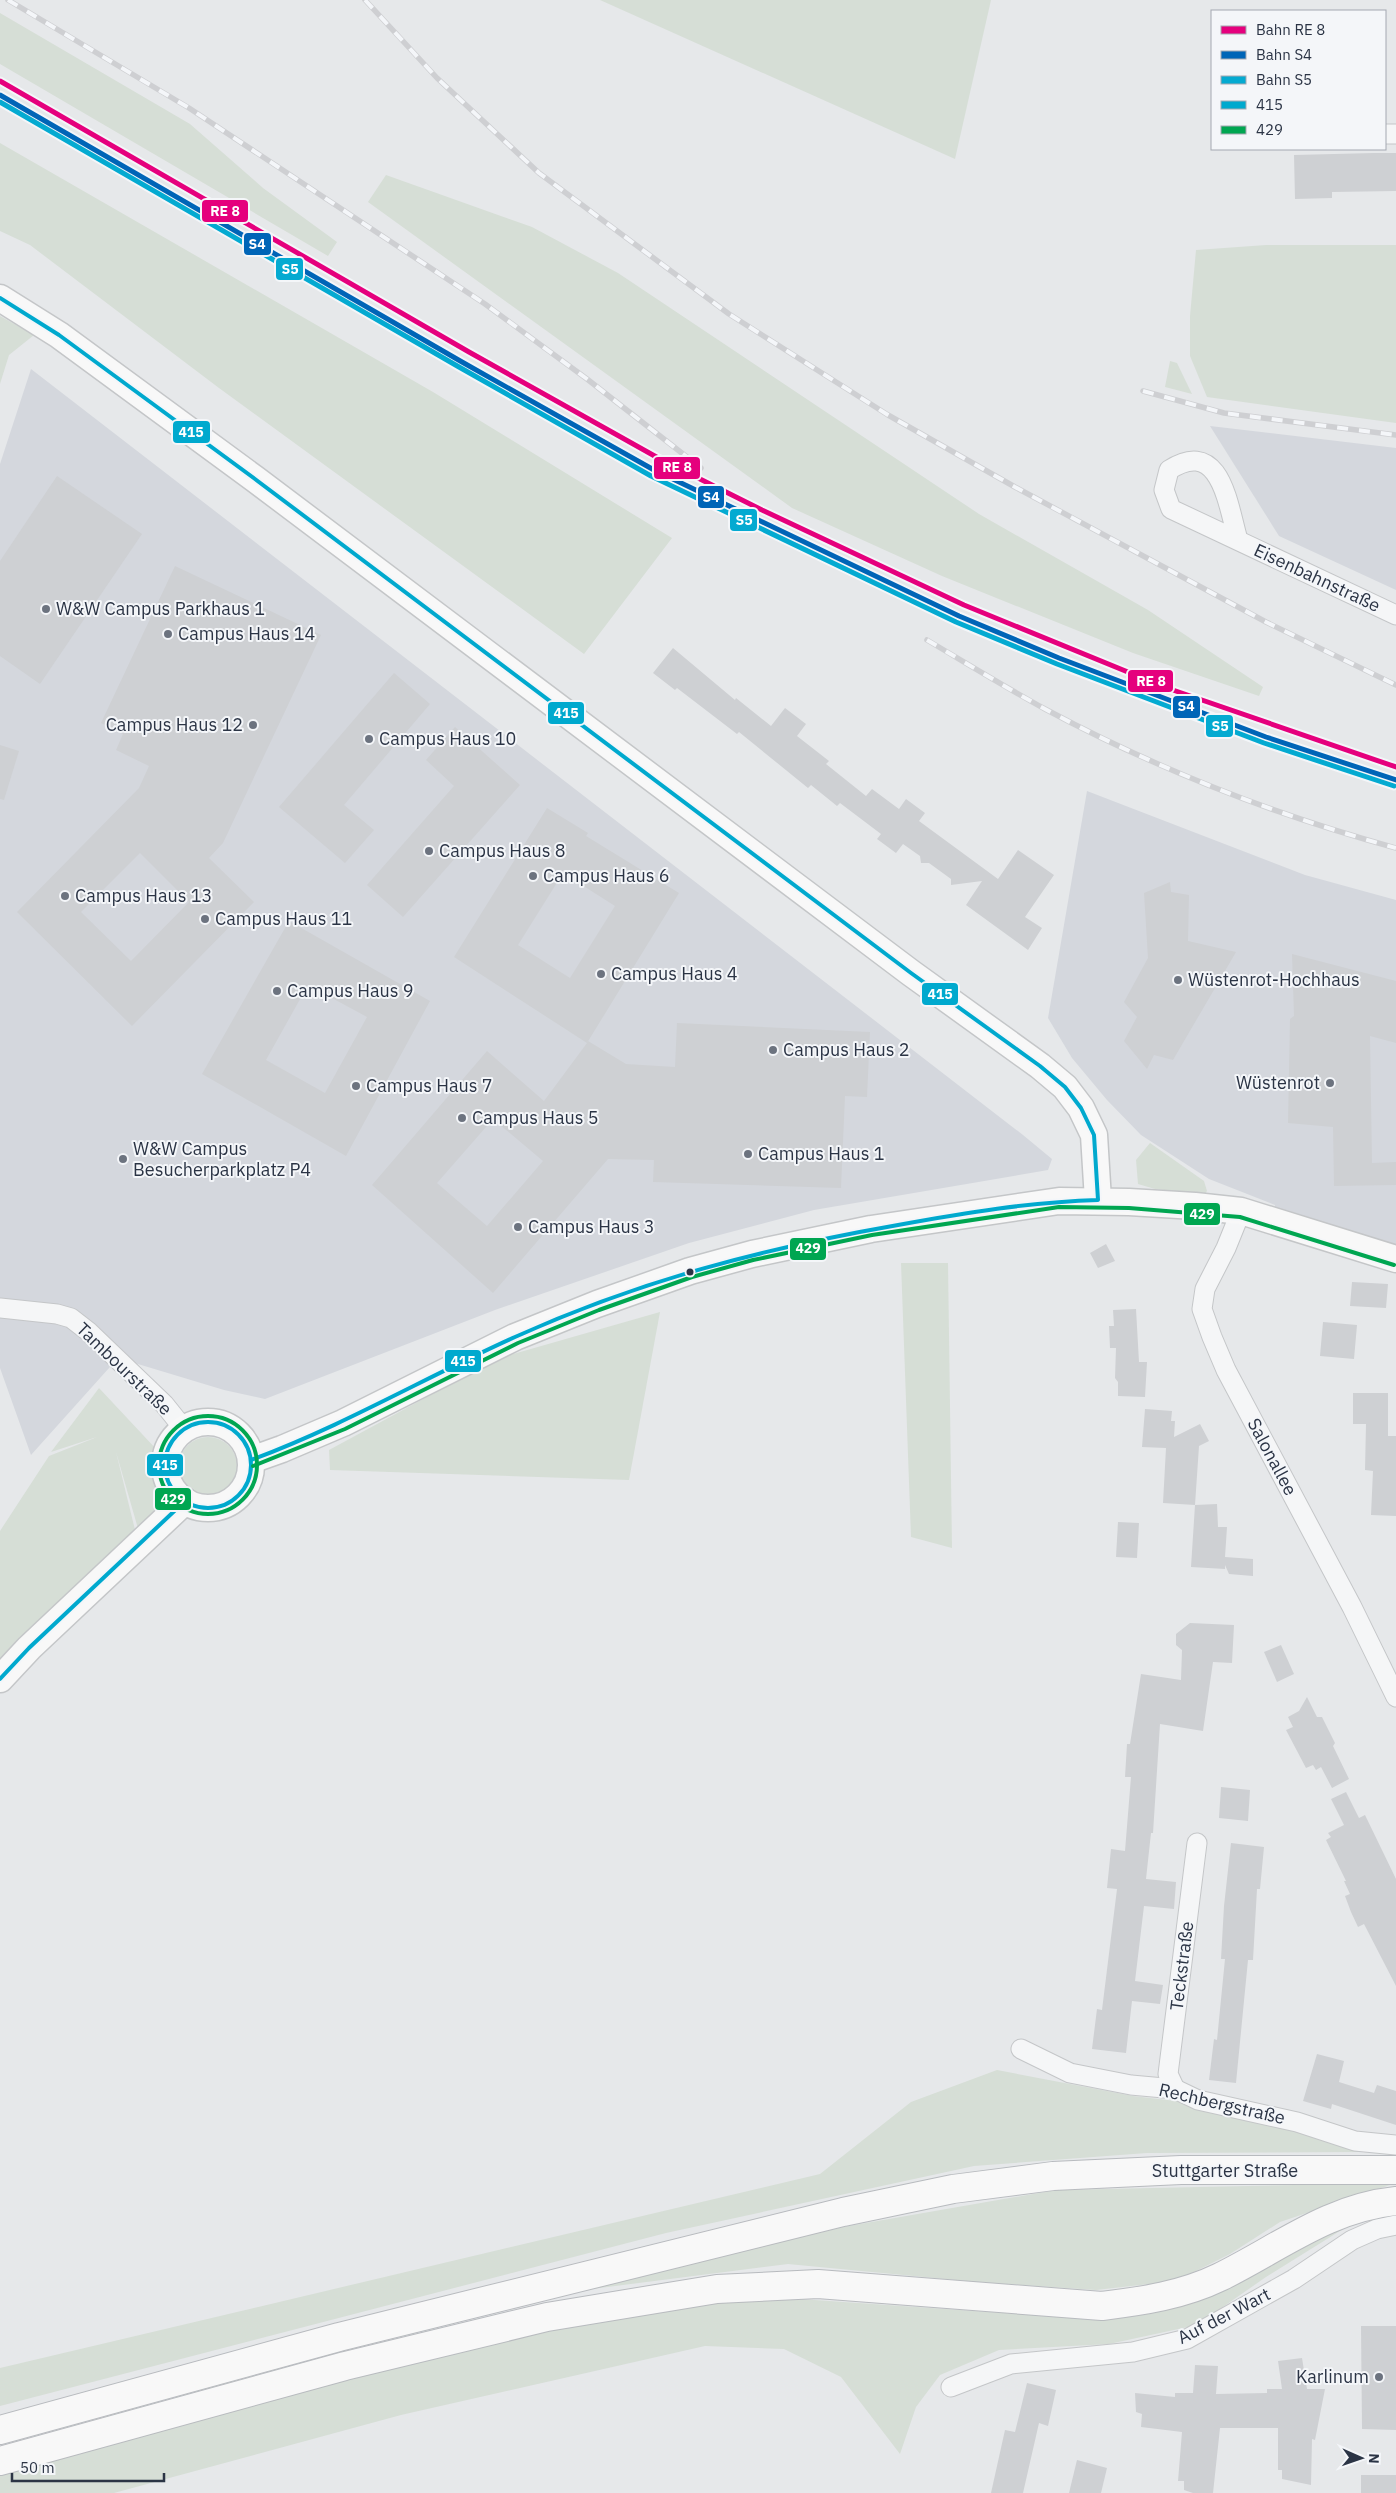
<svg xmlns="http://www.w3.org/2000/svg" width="1396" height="2493" font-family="'IBM Plex Sans',sans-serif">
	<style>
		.built { fill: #d4d7dd }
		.green { fill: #d6ded6 }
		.building { fill: #ced0d3; fill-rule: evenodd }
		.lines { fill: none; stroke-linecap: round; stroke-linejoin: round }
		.minor-casing { stroke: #c4c6c8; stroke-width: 21 }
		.secondary-casing { stroke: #c4c6c8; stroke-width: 29 }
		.trunk-casing { stroke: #b8bbbf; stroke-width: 30 }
		.minor { stroke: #f5f6f7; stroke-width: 19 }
		.secondary { stroke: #f8f8f8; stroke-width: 26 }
		.trunk { stroke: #f8f8f8; stroke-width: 28 }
		.rail-casing { stroke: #cecfd2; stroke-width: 5.5 }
		.rail { stroke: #f4f6f9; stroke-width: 4; stroke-dasharray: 11; stroke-linecap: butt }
		.bus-1-casing { stroke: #f4f6f9; stroke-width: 8 }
		.bus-2-casing { stroke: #f4f6f9; stroke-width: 8 }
		.bus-1 { stroke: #00a9ce; stroke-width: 4 }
		.bus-2 { stroke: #00a651; stroke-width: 4 }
		.rail-1-casing { stroke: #f4f6f9; stroke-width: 9 }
		.rail-2-casing { stroke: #f4f6f9; stroke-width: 9 }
		.rail-3-casing { stroke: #f4f6f9; stroke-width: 9 }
		.rail-1 { stroke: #e5007d; stroke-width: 5 }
		.rail-2 { stroke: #0065b7; stroke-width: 5 }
		.rail-3 { stroke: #04aad1; stroke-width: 5 }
		.poi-dot { fill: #6c737f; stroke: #f4f6f9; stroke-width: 2 }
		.bus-dot { fill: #2b3445; stroke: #f4f6f9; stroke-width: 2 }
		.labels { text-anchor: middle; stroke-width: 4; stroke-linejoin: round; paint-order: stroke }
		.street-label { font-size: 18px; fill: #2b3445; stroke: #f4f6f9 }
		.poi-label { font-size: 18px; fill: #2b3445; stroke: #f4f6f9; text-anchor: start }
		.line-badge { stroke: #f4f6f9; stroke-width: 2 }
		.badge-label { font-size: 14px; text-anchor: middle; font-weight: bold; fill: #fff }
	</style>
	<rect width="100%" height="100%" fill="#e6e8ea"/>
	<!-- built -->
	<g class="built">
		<polygon points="31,369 1023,1135 1052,1159 1048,1170 814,1210 689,1243 495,1310 265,1399 224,1390 118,1358 31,1455 0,1368 0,464"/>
		<polygon points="1210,426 1396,448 1396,590 1279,536"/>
		<polygon points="1087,791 1305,875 1396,900 1396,1259 1273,1220 1275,1205 1209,1179 1141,1135 1107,1100 1072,1058 1048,1018"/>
	</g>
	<!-- green -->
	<g class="green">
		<polygon points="600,0 991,0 955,159"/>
		<polygon points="0,13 190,124 263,188 337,242 328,256 0,64"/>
		<polygon points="0,143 433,392 672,538 584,654 219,388 30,245 0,231"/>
		<polygon points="386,175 532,227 618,273 979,514 1148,610 1263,687 1259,696 1133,653 942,576 792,508 368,202"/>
		<polygon points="1266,245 1396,245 1396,423 1207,397 1190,356 1190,316 1196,250"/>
		<polygon points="0,316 34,335 9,355 0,384"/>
		<polygon points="1170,361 1177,363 1192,394 1165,387"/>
		<polygon points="1150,1143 1204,1181 1207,1191 1205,1194 1155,1189 1138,1184 1136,1160"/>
		<polygon points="901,1263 948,1263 952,1548 911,1537"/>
		<polygon points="660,1312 629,1480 330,1470 329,1450 499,1358"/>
		<polygon points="99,1388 157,1450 165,1508 139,1532 116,1452 136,1534 0,1668 0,1531 49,1456 97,1437 51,1452"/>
		<circle cx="208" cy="1466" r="29"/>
		<polygon points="997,2070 1133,2096 1176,2101 1284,2127 1366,2152 1147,2153 974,2166 666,2233 0,2406 0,2368 820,2174 911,2102"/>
		<polygon points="1396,2183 1280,2222 1230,2254 1176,2281 1096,2290 977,2282 788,2264 576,2291 843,2227 1056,2190"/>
		<polygon points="1356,2221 1266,2277 1197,2325 1109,2344 999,2350 940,2375 916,2407 900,2454 841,2377 784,2349 705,2346 401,2415 114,2493 0,2493 0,2473 475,2345 702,2302 786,2298 1105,2320 1206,2298 1318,2236"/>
	</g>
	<!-- building -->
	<g class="building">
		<polygon points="1374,153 1396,153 1396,191 1332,192 1332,198 1295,199 1294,155"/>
		<polygon points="57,476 142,534 40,684 0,656 0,561"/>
		<path d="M175 566 321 635 223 843 209 858 254 902 132 1026 17 912 139 788 149 766 116 750 123 734 101 723ZM140 853 189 902 131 961 81 912Z"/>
		<polygon points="673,648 735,700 736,698 771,726 785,708 806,724 797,736 829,761 826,764 866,796 872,789 899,809 906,799 925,813 919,821 998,879 1018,850 1054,875 1025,917 1042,928 1028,950 966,905 982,881 951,885 951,879 929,863 921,863 920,856 903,844 896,853 877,839 881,834 840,803 837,806 811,785 808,788 739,732 737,734 677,688 675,690 653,673"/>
		<polygon points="394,673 430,704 344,805 374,830 345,863 279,807"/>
		<polygon points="455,727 520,785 403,917 367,885 454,786 426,760"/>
		<polygon points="0,745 19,751 4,800 0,799"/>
		<path d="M547 808 588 833 586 836 679 893 587 1043 588 1041 626 1064 675 1067 677 1023 870 1032 867 1097 845 1096 841 1188 653 1182 654 1160 608 1159 493 1293 372 1185 487 1051 544 1101 587 1043 454 957ZM563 873 615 906 570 978 518 945ZM493 1119 543 1161 487 1226 437 1183Z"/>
		<polygon points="1170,882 1171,892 1189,895 1188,941 1236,952 1173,1060 1154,1055 1147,1069 1124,1041 1137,1017 1124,1002 1148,958 1144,893"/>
		<path d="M289 921 430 1001 346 1156 202 1074ZM308 985 367 1017 325 1093 266 1060Z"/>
		<polygon points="1292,954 1396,981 1396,1043 1370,1036 1372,1163 1396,1162 1396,1185 1334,1186 1333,1127 1288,1123 1290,1019 1294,1016"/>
		<polygon points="1106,1244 1115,1261 1098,1268 1090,1253"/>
		<polygon points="1352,1282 1388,1284 1386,1308 1350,1306"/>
		<polygon points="1136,1309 1139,1362 1147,1362 1145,1397 1118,1396 1118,1382 1115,1378 1116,1348 1110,1348 1109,1326 1114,1326 1113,1310"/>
		<polygon points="1323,1322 1357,1325 1354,1359 1320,1356"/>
		<polygon points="1353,1393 1388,1393 1388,1436 1396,1436 1396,1516 1371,1515 1373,1471 1365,1470 1366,1424 1353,1424"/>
		<polygon points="1145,1409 1172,1411 1171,1421 1175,1421 1174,1437 1200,1424 1209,1441 1199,1446 1195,1505 1163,1503 1166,1448 1142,1447"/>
		<polygon points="1217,1504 1218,1527 1227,1527 1225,1557 1253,1559 1253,1576 1229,1574 1225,1565 1225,1569 1191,1567 1195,1505"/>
		<polygon points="1118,1522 1139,1523 1137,1558 1116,1557"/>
		<polygon points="1190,1623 1234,1625 1232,1663 1213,1662 1203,1731 1160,1724 1153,1833 1151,1833 1146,1879 1176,1882 1174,1909 1144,1906 1135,1981 1163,1985 1160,2004 1132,2001 1126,2053 1092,2049 1097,2009 1102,2010 1117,1889 1107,1888 1111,1849 1125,1851 1131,1777 1125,1777 1127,1744 1130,1744 1141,1674 1181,1680 1182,1650 1176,1645 1176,1634"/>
		<polygon points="1281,1645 1294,1674 1277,1682 1264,1652"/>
		<polygon points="1307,1697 1317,1717 1322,1717 1335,1743 1333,1746 1349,1779 1332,1788 1321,1767 1316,1770 1313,1765 1306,1768 1286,1730 1293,1727 1288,1717 1299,1711"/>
		<polygon points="1221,1787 1250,1790 1248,1821 1219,1818"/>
		<polygon points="1346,1792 1359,1818 1365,1815 1396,1879 1396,1986 1364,1924 1358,1927 1351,1912 1345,1896 1350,1894 1344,1881 1346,1881 1326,1840 1331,1837 1328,1833 1344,1825 1331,1799"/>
		<polygon points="1231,1843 1264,1847 1260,1889 1257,1889 1253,1960 1248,1960 1236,2083 1209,2080 1214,2039 1217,2040 1225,1959 1221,1959 1224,1906"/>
		<polygon points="1317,2054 1344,2061 1339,2082 1374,2093 1377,2085 1396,2091 1396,2125 1332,2104 1331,2109 1303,2101"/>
		<polygon points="1361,2326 1396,2326 1396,2430 1362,2429"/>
		<polygon points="1302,2358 1307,2389 1325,2389 1315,2440 1312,2439 1311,2485 1282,2479 1282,2470 1278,2470 1278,2428 1220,2428 1213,2493 1193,2493 1184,2490 1184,2481 1178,2481 1182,2432 1141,2427 1142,2414 1136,2412 1135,2393 1175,2397 1175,2393 1193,2393 1195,2365 1218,2366 1216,2394 1267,2393 1267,2389 1282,2389 1278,2361"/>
		<polygon points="1027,2383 1056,2390 1048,2426 1039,2423 1023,2493 991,2493 1005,2430 1015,2432"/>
		<polygon points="1077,2460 1107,2468 1101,2493 1069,2493"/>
		<rect x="1361" y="2475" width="35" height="18"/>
	</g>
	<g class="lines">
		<defs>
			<g id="minor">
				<polyline points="1385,134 1396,134"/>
				<path d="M1238 540C1228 506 1221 436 1169 470L1164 490 1171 509 1396 615"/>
				<polyline points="1241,1211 1226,1248 1205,1289 1202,1309 1212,1337 1226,1370 1352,1607 1396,1697"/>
				<polyline points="0,1308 57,1314 71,1318 89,1332 164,1404 184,1429"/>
				<polyline points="1021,2049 1070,2073 1131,2085 1175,2089 1198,2100 1297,2122 1355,2141 1396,2145"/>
				<polyline points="1175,2089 1168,2074 1197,1843"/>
				<polyline points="951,2387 1011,2364 1133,2352 1187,2339 1294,2279 1352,2240 1377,2229 1396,2225"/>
			</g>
			<g id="secondary">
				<polyline points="0,298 59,335 255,479 911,973 1040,1066 1065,1087 1081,1108 1094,1135 1098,1200"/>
				<circle cx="208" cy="1465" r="43"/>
				<polyline points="251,1460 282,1449 343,1423 515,1337 597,1304 690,1271 752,1254 871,1229 1059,1201 1129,1202 1195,1206 1241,1211 1396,1259"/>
				<polyline points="0,1679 29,1648 185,1501"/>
			</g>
			<g id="trunk">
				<polyline points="0,2430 339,2337 843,2212 953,2189 1053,2176 1181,2170 1396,2170"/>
				<path d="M0 2461 345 2366 547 2317 717 2289 818 2284 1102 2306C1143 2301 1183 2295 1220 2277 1279 2248 1328 2208 1396 2201"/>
			</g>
		</defs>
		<!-- minor casing -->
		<use href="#minor" class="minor-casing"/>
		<!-- secondary casing -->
		<use href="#secondary" class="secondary-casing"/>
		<!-- trunk casing -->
		<use href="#trunk" class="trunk-casing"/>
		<!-- minor -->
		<use href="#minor" class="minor"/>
		<!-- secondary -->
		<use href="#secondary" class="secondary"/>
		<!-- trunk -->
		<use href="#trunk" class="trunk"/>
		<defs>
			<g id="rail">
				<polyline points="8,0 189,108 485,304 587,379 701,468"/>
				<polyline points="365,0 437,78 539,173 729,314 888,415 1015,487 1266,622 1396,685"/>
				<polyline points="1143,391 1224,413 1396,435"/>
				<path d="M927 640C966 663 1005 687 1045 709 1155 768 1275 815 1396 848"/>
			</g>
		</defs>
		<!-- rail casing -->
		<use href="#rail" class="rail-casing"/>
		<!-- rail -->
		<use href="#rail" class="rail"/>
		<defs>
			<g id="bus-1">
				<path d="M0 298 59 335 255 479 911 973 1040 1066 1065 1087 1081 1108 1094 1135 1098 1200C1030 1202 964 1213 898 1225 761 1249 642 1280 515 1337 426 1377 343 1426 251 1460"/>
				<circle cx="208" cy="1465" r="43"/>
				<polyline points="0,1679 29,1648 185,1501"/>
			</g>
			<g id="bus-2">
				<circle cx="208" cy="1465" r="49"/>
				<polyline points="253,1466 345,1429 518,1343 599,1310 692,1277 753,1260 872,1235 1059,1207 1129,1208 1240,1217 1394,1265"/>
			</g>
		</defs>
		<!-- bus-1 casing -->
		<use href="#bus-1" class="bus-1-casing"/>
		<!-- bus-2 casing -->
		<use href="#bus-2" class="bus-2-casing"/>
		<!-- bus-1 -->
		<use href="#bus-1" class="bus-1"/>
		<!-- bus-2 -->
		<use href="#bus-2" class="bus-2"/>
		<defs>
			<polyline id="rail-1" points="0,81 469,352 660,459 762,510 964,605 1167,688 1396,767"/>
			<polyline id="rail-2" points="0,95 462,362 654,470 959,616 1059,658 1266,737 1396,780"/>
			<polyline id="rail-3" points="0,102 459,367 651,476 956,622 1057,664 1264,743 1394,786"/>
		</defs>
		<!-- rail-1 casing -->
		<use href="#rail-1" class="rail-1-casing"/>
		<!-- rail-2 casing -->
		<use href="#rail-2" class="rail-2-casing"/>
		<!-- rail-3 casing -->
		<use href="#rail-3" class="rail-3-casing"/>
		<!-- rail-1 -->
		<use href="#rail-1" class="rail-1"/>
		<!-- rail-2 -->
		<use href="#rail-2" class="rail-2"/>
		<!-- rail-3 -->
		<use href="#rail-3" class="rail-3"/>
	</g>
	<!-- markers -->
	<g class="poi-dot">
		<circle cx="46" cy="609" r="5"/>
		<circle cx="168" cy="634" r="5"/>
		<circle cx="253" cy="725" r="5"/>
		<circle cx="369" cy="739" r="5"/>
		<circle cx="429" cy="851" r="5"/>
		<circle cx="533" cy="876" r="5"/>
		<circle cx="65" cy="896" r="5"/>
		<circle cx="205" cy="919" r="5"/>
		<circle cx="601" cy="974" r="5"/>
		<circle cx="1178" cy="980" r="5"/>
		<circle cx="277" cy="991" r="5"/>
		<circle cx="773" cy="1050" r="5"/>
		<circle cx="1330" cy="1083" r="5"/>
		<circle cx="356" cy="1086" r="5"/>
		<circle cx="462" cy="1118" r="5"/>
		<circle cx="748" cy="1154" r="5"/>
		<circle cx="123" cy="1159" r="5"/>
		<circle cx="518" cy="1227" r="5"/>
		<circle cx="1379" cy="2377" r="5"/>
	</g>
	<circle class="bus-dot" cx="690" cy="1272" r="4.5"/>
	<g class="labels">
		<!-- street labels -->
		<g class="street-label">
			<text transform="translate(1317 578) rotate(25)" y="6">Eisenbahnstraße</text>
			<text transform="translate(124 1369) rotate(44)" y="6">Tambourstraße</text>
			<text transform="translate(1272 1457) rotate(62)" y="6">Salonallee</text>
			<text transform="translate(1182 1966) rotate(-83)" y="6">Teckstraße</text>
			<text transform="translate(1222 2104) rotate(13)" y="6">Rechbergstraße</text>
			<text x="1225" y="2177">Stuttgarter Straße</text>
			<text transform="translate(1224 2316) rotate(-27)" y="6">Auf der Wart</text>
		</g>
		<!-- poi labels -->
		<g class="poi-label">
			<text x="56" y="615">W&amp;W Campus Parkhaus 1</text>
			<text x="178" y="640">Campus Haus 14</text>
			<text x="243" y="731" text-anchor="end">Campus Haus 12</text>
			<text x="379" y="745">Campus Haus 10</text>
			<text x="439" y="857">Campus Haus 8</text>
			<text x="543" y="882">Campus Haus 6</text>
			<text x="75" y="902">Campus Haus 13</text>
			<text x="215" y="925">Campus Haus 11</text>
			<text x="611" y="980">Campus Haus 4</text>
			<text x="1188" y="986">Wüstenrot-Hochhaus</text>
			<text x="287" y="997">Campus Haus 9</text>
			<text x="783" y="1056">Campus Haus 2</text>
			<text x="1320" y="1089" text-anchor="end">Wüstenrot</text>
			<text x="366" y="1092">Campus Haus 7</text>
			<text x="472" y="1124">Campus Haus 5</text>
			<text x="133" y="1155">W&amp;W Campus<tspan x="133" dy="21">Besucherparkplatz P4</tspan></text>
			<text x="758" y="1160">Campus Haus 1</text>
			<text x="528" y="1233">Campus Haus 3</text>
			<text x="1369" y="2383" text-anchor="end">Karlinum</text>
		</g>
	</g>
	<g class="line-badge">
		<rect x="201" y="199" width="48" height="24" rx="5" fill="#e5007d"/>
		<rect x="243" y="232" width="29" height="24" rx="5" fill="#0065b7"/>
		<rect x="275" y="257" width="29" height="24" rx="5" fill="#04aad1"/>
		<rect x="172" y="420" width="39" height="24" rx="5" fill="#00a9ce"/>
		<rect x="653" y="456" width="48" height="24" rx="5" fill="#e5007d"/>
		<rect x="697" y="485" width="28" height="24" rx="5" fill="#0065b7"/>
		<rect x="729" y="508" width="29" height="24" rx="5" fill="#04aad1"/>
		<rect x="1127" y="669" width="47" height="24" rx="5" fill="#e5007d"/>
		<rect x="1172" y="695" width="29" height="24" rx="5" fill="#0065b7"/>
		<rect x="547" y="701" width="38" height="24" rx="5" fill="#00a9ce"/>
		<rect x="1205" y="714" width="29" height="24" rx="5" fill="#04aad1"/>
		<rect x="921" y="982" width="38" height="24" rx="5" fill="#00a9ce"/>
		<rect x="1183" y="1202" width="38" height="24" rx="5" fill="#00a651"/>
		<rect x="789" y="1237" width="38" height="24" rx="5" fill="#00a651"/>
		<rect x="444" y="1349" width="38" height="24" rx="5" fill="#00a9ce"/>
		<rect x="146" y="1453" width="38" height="24" rx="5" fill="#00a9ce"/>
		<rect x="154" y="1487" width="38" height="24" rx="5" fill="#00a651"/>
	</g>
	<g class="badge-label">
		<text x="225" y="216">RE 8</text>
		<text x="257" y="249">S4</text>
		<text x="290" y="274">S5</text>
		<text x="191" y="437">415</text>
		<text x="677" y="472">RE 8</text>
		<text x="711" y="502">S4</text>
		<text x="744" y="525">S5</text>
		<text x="1151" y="686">RE 8</text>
		<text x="1186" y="711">S4</text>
		<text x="566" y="718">415</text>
		<text x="1220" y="731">S5</text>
		<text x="940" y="999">415</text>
		<text x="1202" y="1219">429</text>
		<text x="808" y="1253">429</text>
		<text x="463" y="1366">415</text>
		<text x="165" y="1470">415</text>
		<text x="173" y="1504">429</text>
	</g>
	<!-- legend -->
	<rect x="1211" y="10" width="175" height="140" fill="#f4f6f9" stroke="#a4a8b1"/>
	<rect x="1221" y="26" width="25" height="8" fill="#e5007d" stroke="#a4a8b1"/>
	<text x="1256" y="35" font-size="15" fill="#2b3445">Bahn RE 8</text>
	<rect x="1221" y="51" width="25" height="8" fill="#0065b7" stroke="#a4a8b1"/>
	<text x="1256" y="60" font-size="15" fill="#2b3445">Bahn S4</text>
	<rect x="1221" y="76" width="25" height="8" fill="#04aad1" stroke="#a4a8b1"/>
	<text x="1256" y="85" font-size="15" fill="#2b3445">Bahn S5</text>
	<rect x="1221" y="101" width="25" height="8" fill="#00a9ce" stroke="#a4a8b1"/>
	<text x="1256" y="110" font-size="15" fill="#2b3445">415</text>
	<rect x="1221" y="126" width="25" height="8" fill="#00a651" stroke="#a4a8b1"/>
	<text x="1256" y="135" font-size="15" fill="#2b3445">429</text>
	<!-- north arrow -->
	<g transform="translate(1361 2458) rotate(92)" stroke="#f4f6f9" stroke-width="4" paint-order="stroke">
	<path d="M0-4L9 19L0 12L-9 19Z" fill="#2b3445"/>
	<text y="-8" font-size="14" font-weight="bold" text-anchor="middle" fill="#2b3445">N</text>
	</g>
	<!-- scale -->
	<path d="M12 2473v8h152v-8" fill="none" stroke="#2b3445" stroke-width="2.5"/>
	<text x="20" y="2473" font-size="15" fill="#2b3445" stroke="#f4f6f9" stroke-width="4" paint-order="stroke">50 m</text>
</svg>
